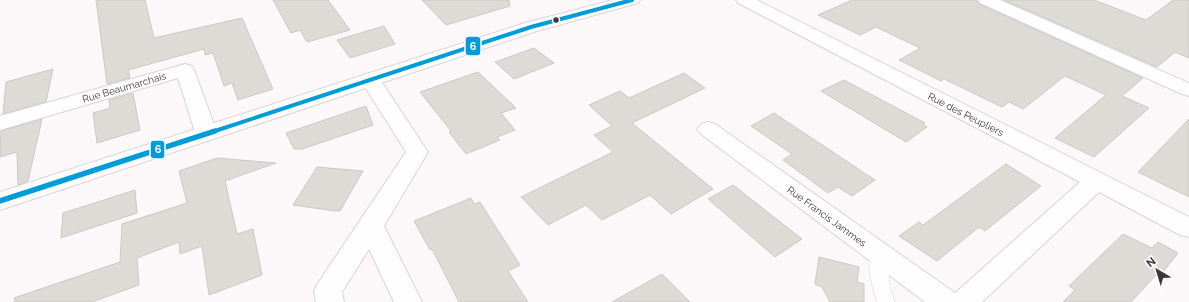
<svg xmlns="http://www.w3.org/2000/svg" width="1189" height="302" font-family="Raleway,sans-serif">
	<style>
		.building { fill: #dddbd5; stroke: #cac9c4 }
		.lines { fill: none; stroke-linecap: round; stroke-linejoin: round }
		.lane-casing { stroke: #dad3d7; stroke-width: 1 }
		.street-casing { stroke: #dad3d7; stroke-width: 2 }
		.secondary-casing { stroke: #dad3d7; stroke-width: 2 }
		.lane { fill: #fffefe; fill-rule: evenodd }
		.street { fill: #fffefe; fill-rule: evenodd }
		.secondary { fill: #fffefe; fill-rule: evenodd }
		.bus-1-far1-casing { stroke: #fff; stroke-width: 6 }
		.bus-1-casing { stroke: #fff; stroke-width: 8 }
		.bus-1-far1 { stroke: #009bd9; stroke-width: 4 }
		.bus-1 { stroke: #009bd9; stroke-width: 5.5 }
		.bus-dot { fill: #41343d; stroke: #fff; stroke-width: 1.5 }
		.labels { text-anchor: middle; stroke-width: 4; stroke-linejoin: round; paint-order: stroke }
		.street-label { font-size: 10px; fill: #41343d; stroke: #fff }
		.line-badge { stroke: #fff; stroke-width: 1.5 }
		.badge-label { font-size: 11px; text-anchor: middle; font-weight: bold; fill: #fff }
	</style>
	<rect width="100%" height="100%" fill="#fcf8fa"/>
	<!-- building -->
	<g class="building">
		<polygon points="96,0 145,0 154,38 242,18 273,89 238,100 232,83 224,86 213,53 205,55 204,49 128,70 130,78 107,84"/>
		<polygon points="273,0 328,0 350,30 307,42 300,30 291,33"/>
		<polygon points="422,0 509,0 510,6 446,25"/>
		<polygon points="852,0 977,0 979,4 1143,78 1122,96 1149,108 1094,157 1055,138 1106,95 1065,76 1023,109 1009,102 1002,107 944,79 941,81 899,60 920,48 876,27 860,35 818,15"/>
		<polygon points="1004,0 1094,0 1146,20 1173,0 1189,0 1189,58 1175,52 1157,67"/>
		<polygon points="384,26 395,44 350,58 337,40"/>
		<polygon points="534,48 554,63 514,79 495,62"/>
		<polygon points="53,69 46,102 3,114 6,82"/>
		<polygon points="478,72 516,108 501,113 515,130 497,137 500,140 466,154 449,132 451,131 420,92"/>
		<polygon points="684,73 705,88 632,123 713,189 671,214 650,195 602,220 586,205 548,225 521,197 613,152 594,135 612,126 589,105 620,91 629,98"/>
		<polygon points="844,80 925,123 923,125 927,127 906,142 821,91"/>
		<polygon points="133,93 140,130 97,143 93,113 110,108 109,100"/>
		<polygon points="366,106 373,125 302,149 294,149 286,133"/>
		<polygon points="774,113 875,180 852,196 838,187 828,193 783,160 792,154 751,126"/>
		<polygon points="42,119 28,181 18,185 17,152 0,157 1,131"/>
		<polygon points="1189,119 1189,197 1138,172"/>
		<polygon points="217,158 276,163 225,181 237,234 253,229 262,275 209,295 202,246 180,254 179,242 137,258 139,285 92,302 15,302 14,298 120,262 122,224 187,203 179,171"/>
		<polygon points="1006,164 1041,186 985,231 979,227 937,261 899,236 919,222 923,225"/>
		<polygon points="317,167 363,171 340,211 335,211 293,205"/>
		<polygon points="733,185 802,239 775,257 708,199"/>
		<polygon points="135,190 137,213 61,238 63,213"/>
		<polygon points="471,198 474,204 480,202 520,265 508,271 528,302 459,302 432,249 430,250 414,221"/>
		<polygon points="1123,234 1152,248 1158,242 1178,253 1159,277 1156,275 1131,302 1063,302 1075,290 1069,286"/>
		<polygon points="819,257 859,267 857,282 864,284 864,302 830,302 822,287 815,284"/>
		<polygon points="662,274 690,302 612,302"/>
	</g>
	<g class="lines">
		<defs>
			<path id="lane" d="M879 246 885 248 888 253 889 283 895 302H877C872 287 865 262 873 248Z"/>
			<g id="street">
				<polygon points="736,0 757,0 1189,217 1189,237 1180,235 1099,192 982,302 925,302 701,134 697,129 701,124 708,122 715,124 955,293 1080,182 738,3"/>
				<polygon points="978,0 1000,0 1189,83 1189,96 1182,94 980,3"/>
				<polygon points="185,64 192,66 194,70 217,132 214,137 206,139 198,137 195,132 178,78 0,130 0,116"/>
				<polygon points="370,73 377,75 428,152 384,226 422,302 394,302 369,249 342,292 344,302 316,302 314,291 318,283 406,152 360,79 363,75"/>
			</g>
			<polygon id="secondary" points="613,0 640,0 638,3 537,31 0,210 0,192 525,23"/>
		</defs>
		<!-- lane casing -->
		<use href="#lane" class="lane-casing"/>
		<!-- street casing -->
		<use href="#street" class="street-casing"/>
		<!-- secondary casing -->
		<use href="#secondary" class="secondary-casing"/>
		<!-- lane -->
		<use href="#lane" class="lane"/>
		<!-- street -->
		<use href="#street" class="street"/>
		<!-- secondary -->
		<use href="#secondary" class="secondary"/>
		<defs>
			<polyline id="bus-1-far1" points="212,132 531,27 632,0"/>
			<polyline id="bus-1" points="0,201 215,131"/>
		</defs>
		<!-- bus-1-far1 casing -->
		<use href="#bus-1-far1" class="bus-1-far1-casing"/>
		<!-- bus-1 casing -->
		<use href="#bus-1" class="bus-1-casing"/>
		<!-- bus-1-far1 -->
		<use href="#bus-1-far1" class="bus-1-far1"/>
		<!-- bus-1 -->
		<use href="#bus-1" class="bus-1"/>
	</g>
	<!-- markers -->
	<circle class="bus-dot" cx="556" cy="20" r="3.5"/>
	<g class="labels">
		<!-- street labels -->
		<g class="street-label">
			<text transform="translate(124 87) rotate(-16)" y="4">Rue Beaumarchais</text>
			<text transform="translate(966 114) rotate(27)" y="4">Rue des Peupliers</text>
			<text transform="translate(827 216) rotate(36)" y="4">Rue Francis Jammes</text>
		</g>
	</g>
	<g class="line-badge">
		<rect x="465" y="36" width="16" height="20" rx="4" fill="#009bd9"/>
		<rect x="150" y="140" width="15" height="19" rx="4" fill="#009bd9"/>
	</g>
	<g class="badge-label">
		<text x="473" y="50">6</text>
		<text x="158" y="153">6</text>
	</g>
	<!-- north arrow -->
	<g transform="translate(1157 270) rotate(322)" stroke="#ffffff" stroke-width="3" paint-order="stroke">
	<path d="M0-3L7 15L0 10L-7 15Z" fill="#41343d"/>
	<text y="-6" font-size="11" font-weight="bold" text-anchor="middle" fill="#41343d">N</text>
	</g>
</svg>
